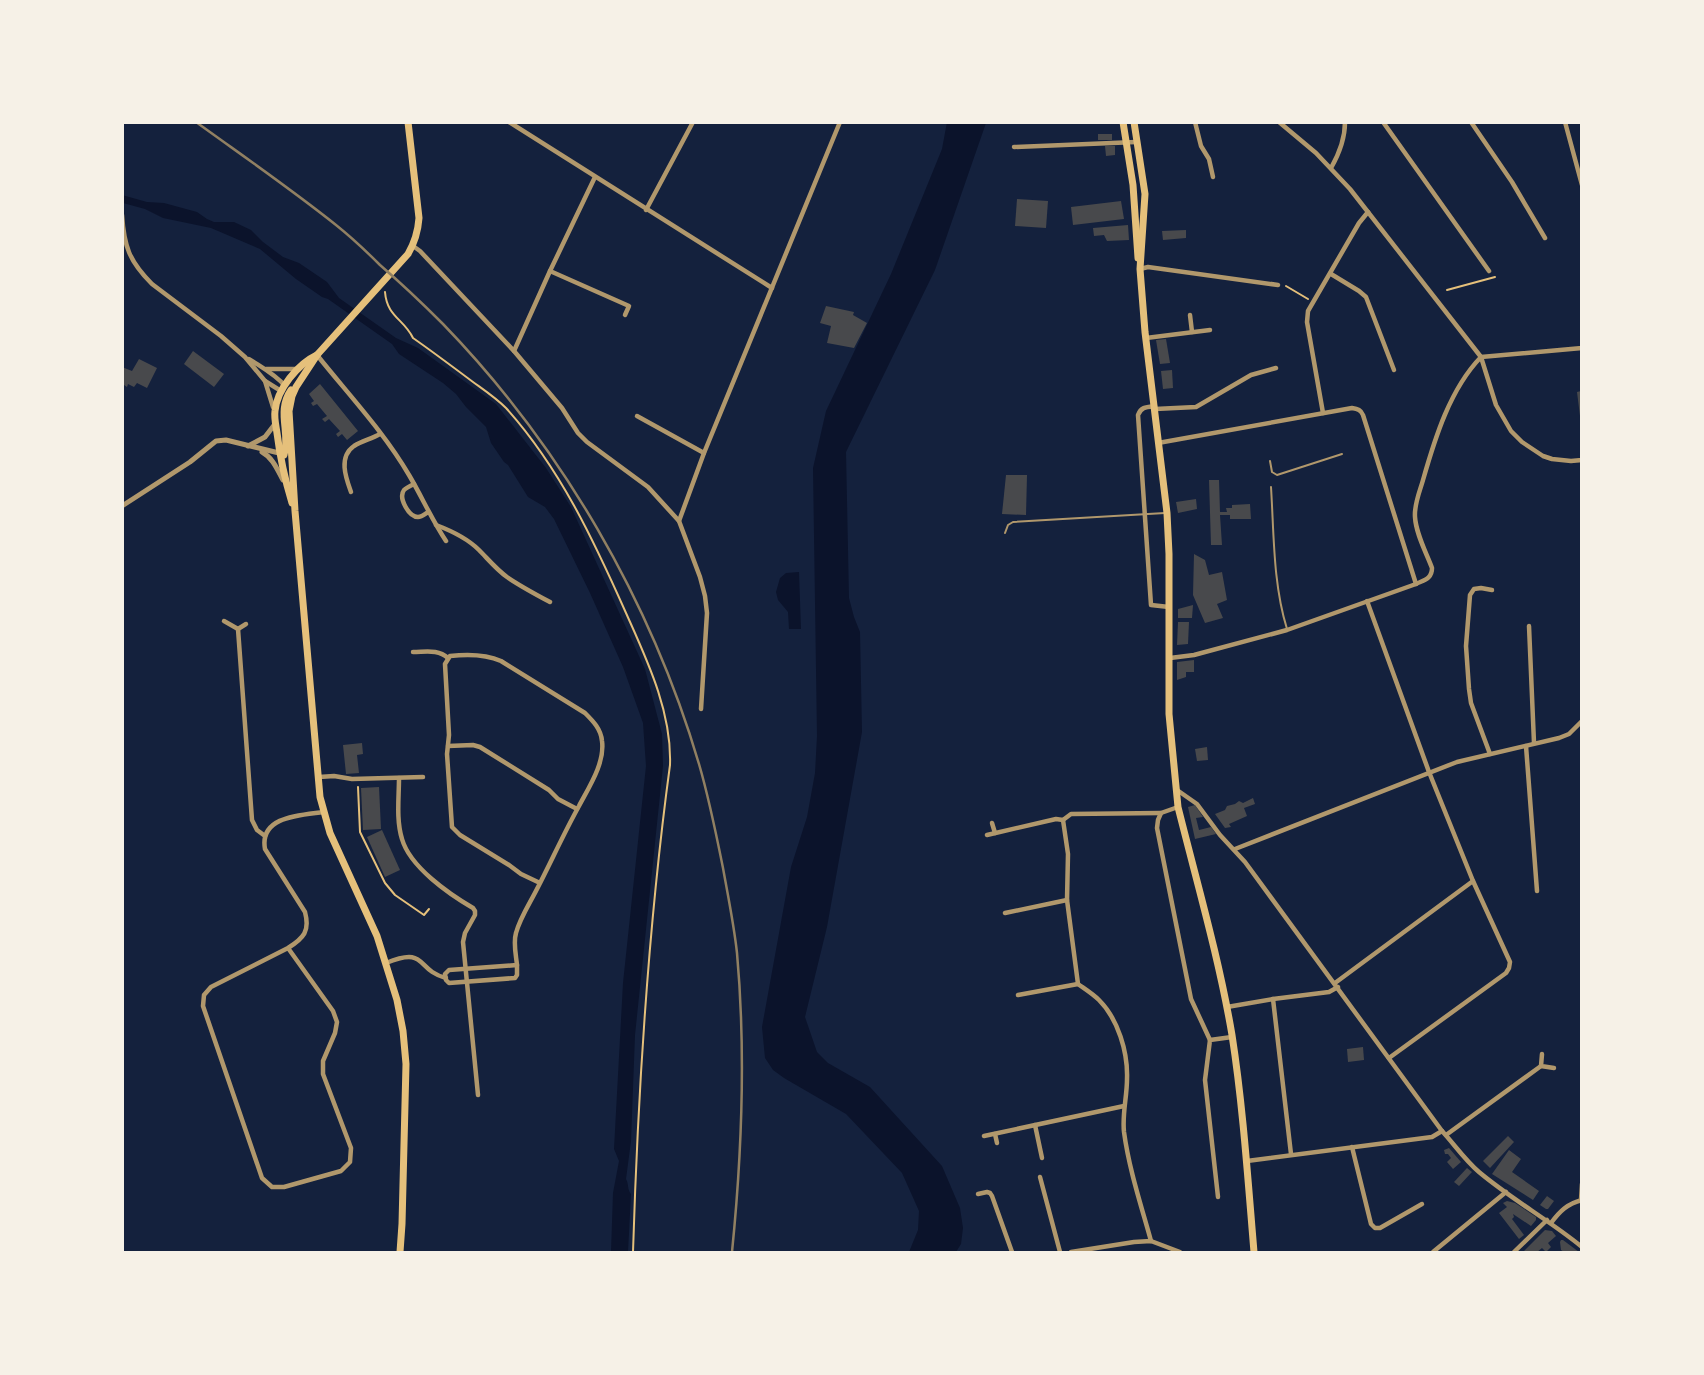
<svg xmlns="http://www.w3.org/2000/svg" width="1704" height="1375" font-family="'IBM Plex Sans',sans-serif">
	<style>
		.water { fill: #0b132b }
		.building { fill: #48494c }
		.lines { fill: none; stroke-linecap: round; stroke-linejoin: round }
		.path { stroke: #e5c07b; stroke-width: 2 }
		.service { stroke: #b1986c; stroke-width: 2 }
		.minor { stroke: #b1986c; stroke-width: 4.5 }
		.tertiary { stroke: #b1986c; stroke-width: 5 }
		.trunk { stroke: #e5c07b; stroke-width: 7 }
		.rail { stroke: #918062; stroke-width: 2.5 }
	</style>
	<rect width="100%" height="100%" fill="#14213d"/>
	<!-- water -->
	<g class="water">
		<polygon points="947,122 986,123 935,270 846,452 849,598 854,617 860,632 862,732 827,927 805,1017 817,1052 828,1063 870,1087 942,1166 960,1208 963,1228 961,1244 956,1252 909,1252 918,1230 919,1211 902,1173 846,1114 784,1078 773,1070 765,1058 762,1027 791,867 807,817 815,773 817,736 813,468 826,411 891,274 942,149"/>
		<path d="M122 195 147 202 164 203 197 212 207 219 214 222H234L251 230 263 242 283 257 299 263 327 282 339 298 396 338 418 348 496 404 546 468 571 507 645 669 662 734 663 766 635 1035 631 1141 626 1179C629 1184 627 1189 631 1194L628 1252H611L613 1193 619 1161 614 1149 623 983 646 766 643 723 623 667 590 593 554 519 545 507 528 497 508 465 504 462 491 443 486 427 466 407 456 394 443 383 399 354 392 344 328 299 322 297 296 279 260 249 211 228 163 218 145 209 123 203Z"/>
		<polygon points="799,572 801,629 789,629 788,612 778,600 776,592 780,578 786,573"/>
	</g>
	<!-- building -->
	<g class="building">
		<rect x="1098" y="134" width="14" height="6"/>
		<polygon points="1105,146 1115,146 1115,155 1106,156"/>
		<polygon points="1017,199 1048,201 1046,228 1015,226"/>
		<polygon points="1121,201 1124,219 1073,225 1071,207"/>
		<polygon points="1128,225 1129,240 1107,241 1104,235 1094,236 1093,228"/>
		<polygon points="1186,230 1186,238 1163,240 1162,231"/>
		<polygon points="826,306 854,312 853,315 867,323 854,348 827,343 831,326 820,323"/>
		<polygon points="1166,339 1170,363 1160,364 1156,340"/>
		<polygon points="193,351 224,374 214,387 184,364"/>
		<polygon points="139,359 157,368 147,388 137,383 134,387 128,384 127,387 124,385 122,389 122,367 132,371"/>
		<polygon points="1172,370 1173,388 1163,389 1161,371"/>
		<polygon points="320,384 358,431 347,440 342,434 338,437 336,434 340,431 329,419 325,422 322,419 327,416 317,404 313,406 311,403 314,401 309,394"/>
		<polygon points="1581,391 1581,416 1580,416 1577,392"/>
		<polygon points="1006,475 1027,475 1026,515 1002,514"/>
		<polygon points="1209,480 1219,480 1220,512 1227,512 1226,508 1232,508 1232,505 1250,504 1251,519 1230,519 1230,515 1220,515 1222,545 1211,545"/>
		<polygon points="1196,499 1197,509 1178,513 1176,502"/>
		<polygon points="1194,554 1205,560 1209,575 1222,572 1227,600 1217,604 1223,618 1205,623 1193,595"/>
		<polygon points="1193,605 1192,618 1178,618 1178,609"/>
		<polygon points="1178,622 1189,622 1188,644 1177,645"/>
		<polygon points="1194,660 1194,672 1186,672 1186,677 1177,680 1177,662"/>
		<polygon points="362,743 363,754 357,755 359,773 346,774 343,745"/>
		<polygon points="1207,747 1208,760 1197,761 1195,749"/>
		<polygon points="379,787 381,829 363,830 361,788"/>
		<polygon points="1253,798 1255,804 1244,808 1247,816 1229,824 1231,827 1225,828 1215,814 1225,810 1227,806 1235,804 1239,801 1243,803"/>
		<polygon points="1195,805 1203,817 1196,818 1199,830 1211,827 1216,834 1195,839 1188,807"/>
		<polygon points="382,830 400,870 385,877 367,837"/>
		<polygon points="1363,1047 1364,1060 1348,1062 1347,1049"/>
		<polygon points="1508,1136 1514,1142 1490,1168 1483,1161"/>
		<polygon points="1449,1148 1461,1162 1453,1169 1447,1162 1451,1158 1448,1154 1445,1154 1444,1150"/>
		<polygon points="1509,1150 1521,1159 1512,1172 1539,1191 1533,1200 1492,1174"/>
		<polygon points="1467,1168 1472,1172 1459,1186 1454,1182"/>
		<polygon points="1547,1196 1554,1201 1548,1209 1546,1209 1540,1205"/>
		<polygon points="1507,1201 1515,1203 1536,1217 1536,1220 1531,1226 1513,1214 1514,1217 1512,1219 1524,1235 1519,1239 1499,1213 1507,1207 1503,1203"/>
		<polygon points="1545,1230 1552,1231 1556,1236 1548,1243 1551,1247 1546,1252 1542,1248 1537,1252 1523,1252"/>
		<polygon points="1561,1240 1563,1240 1579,1252 1564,1252 1561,1250 1560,1242"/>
	</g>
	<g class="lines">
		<!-- path -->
		<g class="path">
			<polyline points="1286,286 1308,299"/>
			<polyline points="1447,290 1495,277"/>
			<path d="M385 292C387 317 404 319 413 338 433 352 453 367 473 382 484 390 496 398 506 408 560 468 594 541 626 613 647 660 672 712 670 765 648 927 638 1089 633 1252"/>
			<polyline points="358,787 360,832 385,883 395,895 424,915 429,909"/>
		</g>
		<!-- service -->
		<g class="service">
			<polyline points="1270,461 1272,472 1277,475 1342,454"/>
			<path d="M1271 487C1274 534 1273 584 1287 629"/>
			<polyline points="1005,533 1008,525 1013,522 1165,513"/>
		</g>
		<!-- minor -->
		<g class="minor">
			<polyline points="509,122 772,288"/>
			<polyline points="1195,122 1201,146 1209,159 1213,177"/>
			<polyline points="1279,122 1316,153 1350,189 1481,357 1496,405 1511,431 1522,442 1543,456 1552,459 1571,461 1582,460"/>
			<polyline points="1383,122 1489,271"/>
			<polyline points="1471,122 1512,182 1545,238"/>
			<polyline points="1565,122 1582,185"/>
			<polyline points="1014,147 1136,142"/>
			<path d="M1331 168C1339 154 1345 139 1345 122"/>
			<polyline points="646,210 693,122"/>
			<path d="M122 215C124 246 129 261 152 284L221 336 245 357 265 381 273 407"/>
			<polyline points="413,246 420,251 514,351 562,408 578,433 587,442 648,487 679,521 700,577 705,596 707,613 701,709"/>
			<polyline points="1140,269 1148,267 1278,285"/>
			<polyline points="550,271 629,306 625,315"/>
			<polyline points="1331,274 1359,291 1366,297 1394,370"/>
			<polyline points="1190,315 1192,332"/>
			<polyline points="1146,338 1210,330"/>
			<polyline points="514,351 550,271 595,177"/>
			<path d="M317 355C348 394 384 432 409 475 422 497 432 520 446 541"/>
			<polyline points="1481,357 1582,348"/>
			<path d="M249 359C261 367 275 374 285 386"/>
			<polyline points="266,369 296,369"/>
			<polyline points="265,381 281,391"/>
			<path d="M1155 406C1146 407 1141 407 1138 415L1151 605 1169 607"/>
			<polyline points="1155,409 1196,407 1251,375 1276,368"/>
			<polyline points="1323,413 1307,322 1308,311 1359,223 1368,212"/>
			<polyline points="637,416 704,453"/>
			<path d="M1158 443 1352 408C1358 409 1361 410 1363 415L1416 584 1287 630 1194 655 1170 658"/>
			<path d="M414 484C412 485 405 489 404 490 398 498 409 517 418 517 421 517 425 514 428 512"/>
			<path d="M351 492C346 478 338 457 354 446 362 441 371 439 380 434"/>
			<polyline points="679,521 704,453 840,122"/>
			<path d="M436 525C452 531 467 538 479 550 488 559 496 569 507 577 520 586 535 594 550 602"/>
			<path d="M1416 584C1424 580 1432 579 1432 568 1426 552 1416 534 1415 517 1414 504 1420 491 1423 480 1435 438 1450 389 1481 357"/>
			<polyline points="1367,601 1429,772 1473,881 1510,962 1509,968 1506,973 1389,1058"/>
			<polyline points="224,621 238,629 246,624"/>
			<polyline points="1529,626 1534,743"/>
			<polyline points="238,629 252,820 257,830 265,836"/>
			<path d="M413 652C426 652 438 649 448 658"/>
			<polyline points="448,746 473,745 480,747 549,790 558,799 577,809"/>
			<polyline points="1526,746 1537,891"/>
			<polyline points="1490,754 1471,703 1469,689 1466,646 1470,595 1474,589 1481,588 1492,590"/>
			<polyline points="319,777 334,776 352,779 423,777"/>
			<path d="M399 778C399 797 396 820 402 839 410 867 449 894 473 908L475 911V915L465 933 463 942 478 1095"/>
			<path d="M1177 790 1197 804 1220 835 1245 862 1442 1131C1454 1144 1465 1160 1479 1172 1511 1199 1549 1220 1582 1247"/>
			<polyline points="1178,807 1161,813 1158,820 1157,828 1191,999 1210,1040"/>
			<path d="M1063 820 1068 854 1067 900 1078 984C1085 989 1093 994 1099 1000 1118 1019 1128 1052 1127 1079 1127 1097 1122 1114 1124 1132 1129 1169 1141 1205 1151 1241"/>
			<polyline points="992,823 995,833"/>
			<polyline points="987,835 1056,819 1063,820 1071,814 1161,813"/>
			<polyline points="1235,849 1457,762 1559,738 1569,734 1582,721"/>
			<polyline points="1005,913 1067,900"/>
			<path d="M288 948 211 987 204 995 203 1006 262 1178 272 1187H284L341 1171 350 1162 351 1148 323 1074V1061L335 1033 337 1022 333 1011 288 948C304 938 310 931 305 912L265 849C259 816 301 815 323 812"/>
			<path d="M386 963C428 946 415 970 446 978"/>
			<path d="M517 965C516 955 513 943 516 933 520 918 530 903 537 889 551 862 564 833 579 806 589 787 605 763 602 741 601 729 593 721 585 713L501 661C485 654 467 654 450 656L445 664 449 735 447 754 452 827 460 835 509 865 521 874 540 883"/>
			<polygon points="517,965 517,975 515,978 449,983 446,980 445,974 449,970"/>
			<polyline points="1335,983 1473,881"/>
			<polyline points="1018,995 1078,984"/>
			<polyline points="1273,999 1291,1154"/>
			<polyline points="1227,1007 1273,999 1329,992 1338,987"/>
			<polyline points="1542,1054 1541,1066 1554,1068"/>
			<polyline points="1035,1125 1042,1158"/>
			<polyline points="995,1134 997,1143"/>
			<polyline points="1446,1135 1541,1066"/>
			<polyline points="984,1136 1124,1106"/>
			<polyline points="1352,1147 1371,1224 1375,1228 1380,1228 1422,1204"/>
			<polyline points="1247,1161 1432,1137 1442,1131"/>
			<polyline points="1040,1177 1060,1252"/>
			<polyline points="978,1194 987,1192 990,1193 992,1196 1012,1252"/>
			<polyline points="1218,1197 1205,1080 1210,1040 1232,1037"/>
			<polyline points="1581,1200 1582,1184"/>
			<path d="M1551 1223C1560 1211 1567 1204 1582 1200"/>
			<polyline points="1071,1252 1134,1242 1151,1241 1180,1252"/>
			<polyline points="1433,1252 1506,1192"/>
			<polyline points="1514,1252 1547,1220"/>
		</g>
		<!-- tertiary -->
		<g class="tertiary">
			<polyline points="248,446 265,437 275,424"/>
			<path d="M262 452C273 458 277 469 283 480"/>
			<polyline points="122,506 190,462 216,441 226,440 279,453"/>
		</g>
		<!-- trunk -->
		<g class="trunk">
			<polyline points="1123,122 1133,185 1138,258"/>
			<path d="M1134 122 1145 194 1140 269 1145 332 1167 513 1169 554V714L1178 807C1197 883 1219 958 1232 1035 1243 1106 1248 1181 1254 1252"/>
			<path d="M284 455C291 433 276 412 291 390"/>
			<path d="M292 503C285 480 280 457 277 433 276 426 274 418 275 411 277 389 298 364 317 355"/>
			<path d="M400 1252 402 1224 406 1064 403 1031 397 1000 377 936 330 833 320 797 295 511 289 411 292 396 296 387 317 355 408 254C415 242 418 232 419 218L408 122"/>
		</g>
		<!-- rail -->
		<path class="rail" d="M196 122C243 156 291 189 336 225 351 237 366 251 380 265 402 284 423 304 443 324 561 446 651 601 699 764 709 798 716 833 723 868 728 896 734 925 737 953 746 1053 742 1153 732 1252"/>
	</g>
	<!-- border -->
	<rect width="1704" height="1375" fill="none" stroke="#f6f1e7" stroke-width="248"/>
</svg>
